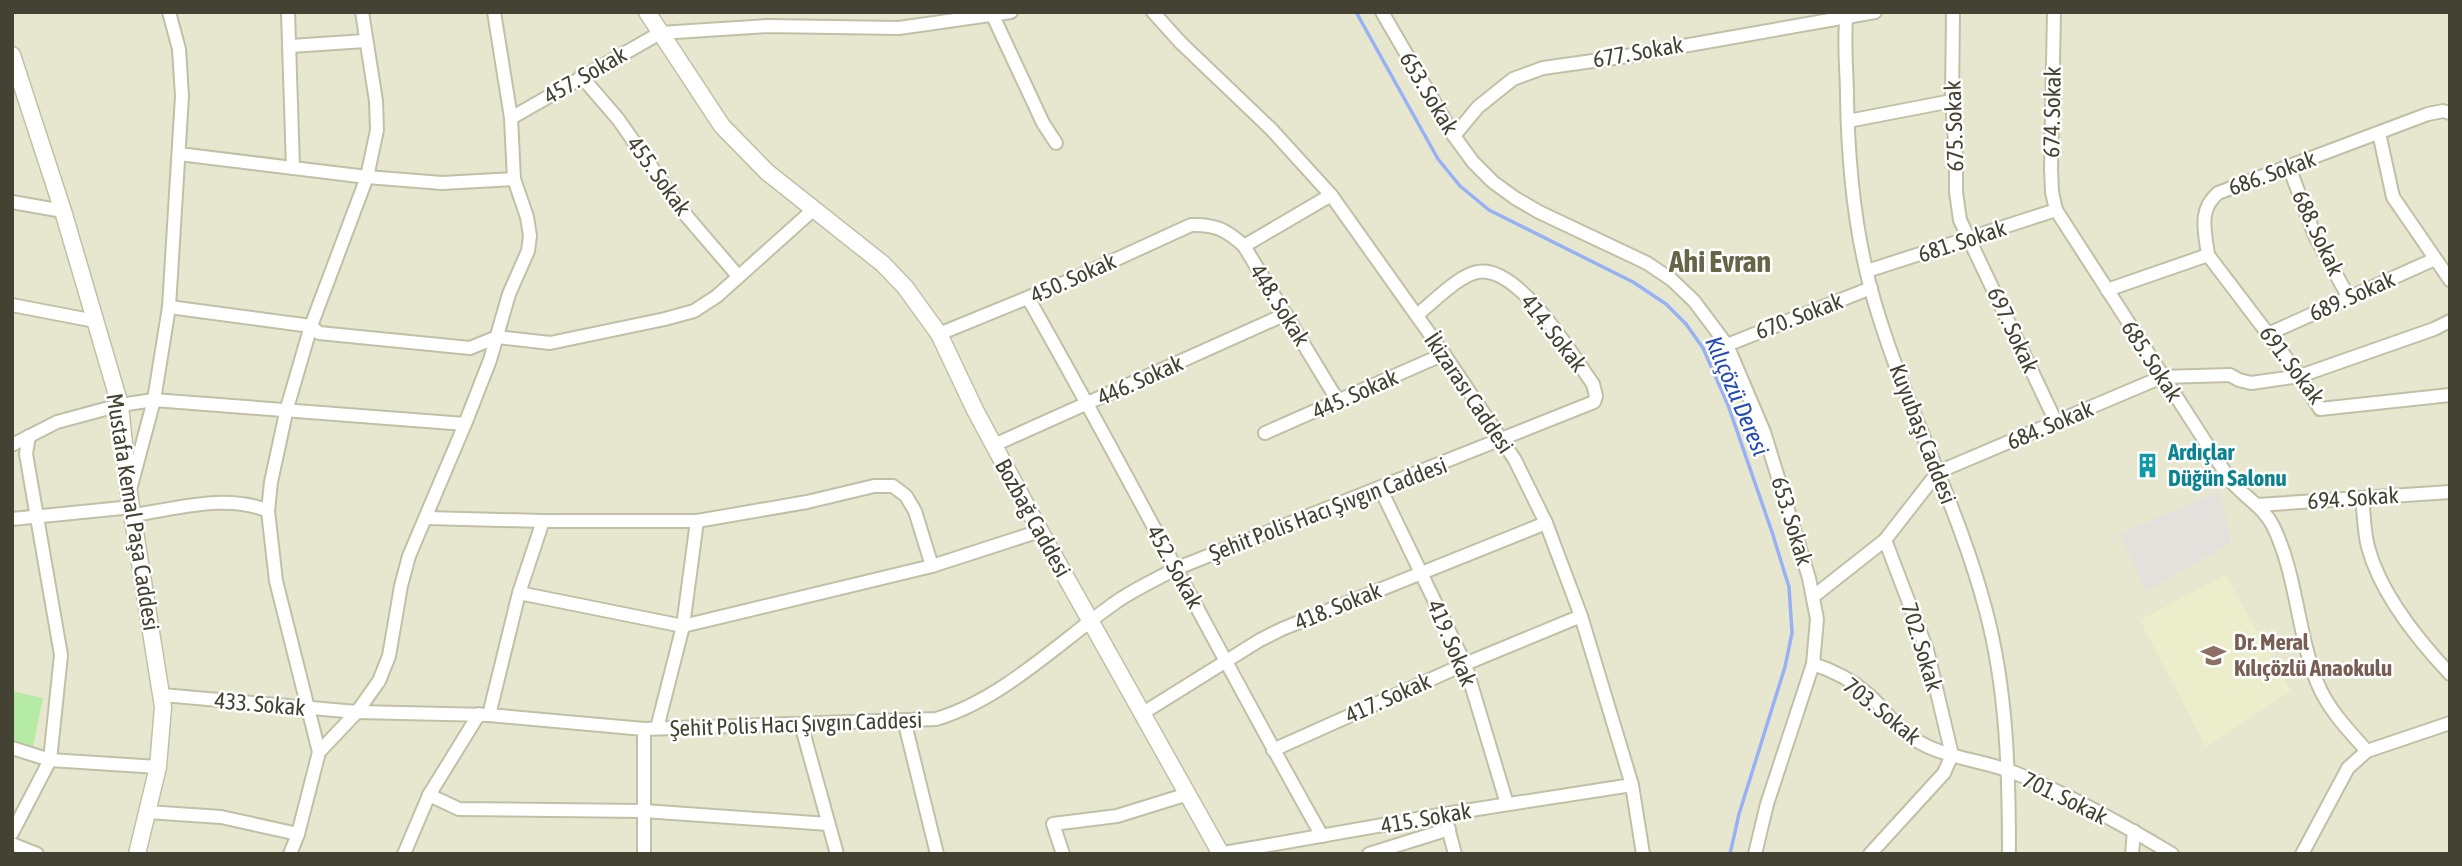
<svg xmlns="http://www.w3.org/2000/svg" width="2462" height="866" font-family="'Asap Condensed',sans-serif">
	<style>
		.residential { fill: #e7e7cf }
		.education { fill: #ecedca }
		.green { fill: #b6eba6 }
		.parking { fill: #e2e1db }
		.lines { fill: none; stroke-linecap: round; stroke-linejoin: round }
		.stream { stroke: #97b1f5; stroke-width: 3.5 }
		.minor-casing { stroke: #c1c0a6; stroke-width: 16 }
		.tertiary-casing { stroke: #c1c0a6; stroke-width: 19 }
		.minor { stroke: #fff; stroke-width: 12 }
		.tertiary { stroke: #fff; stroke-width: 16 }
		.labels { text-anchor: middle; stroke-width: 5; stroke-linejoin: round; paint-order: stroke }
		.street-label { font-size: 23px; fill: #444232; stroke: #fff }
		.culture-label { font-size: 23px; font-weight: bold; fill: #0d838f; stroke: #fff; text-anchor: start }
		.education-label { font-size: 23px; font-weight: bold; fill: #785e54; stroke: #fff; text-anchor: start }
		.water-label { font-size: 24px; font-style: italic; fill: #244ab7; stroke: #fff }
		.district-label { font-size: 30px; font-weight: bold; fill: #676548; stroke: #fff }
	</style>
	<rect width="100%" height="100%" fill="#f2f2e1"/>
	<!-- residential -->
	<rect class="residential" x="12" y="12" width="2438" height="842"/>
	<!-- education -->
	<polygon class="education" points="2225,575 2291,691 2206,747 2140,620"/>
	<!-- green -->
	<polygon class="green" points="12,691 43,698 33,747 12,741"/>
	<!-- parking -->
	<polygon class="parking" points="2220,491 2231,543 2146,591 2120,534"/>
	<g class="lines">
		<!-- stream -->
		<polyline class="stream" points="1356,12 1438,159 1460,186 1489,210 1633,282 1666,304 1686,324 1703,348 1728,405 1772,532 1789,587 1792,633 1785,667 1739,814 1730,854"/>
		<defs>
			<g id="minor">
				<polyline points="288,12 293,168"/>
				<polyline points="1153,12 1181,43 1271,129 1331,195 1444,354 1515,460 1546,523 1581,616 1632,785 1643,854"/>
				<polyline points="1382,12 1454,136 1473,162 1493,182 1515,198 1539,212 1647,263 1672,280 1694,301 1727,345 1764,432 1809,578 1817,619 1813,664 1767,804 1755,854"/>
				<path d="M1847 12C1843 39 1847 70 1847 97 1848 160 1854 225 1870 286 1900 398 1957 500 1986 611 2007 690 2009 773 2009 854"/>
				<polyline points="1953,12 1952,101 1956,155 1956,192 1960,220 2056,422"/>
				<path d="M2054 12 2051 168 2052 192 2056 210 2230 480C2243 496 2264 507 2273 526 2297 575 2297 632 2317 682 2327 708 2348 730 2367 751"/>
				<polyline points="993,16 1043,123 1056,143"/>
				<polyline points="291,46 365,41"/>
				<polyline points="581,76 618,119 684,213 738,276"/>
				<polyline points="511,118 660,33 767,26 899,28 1011,12"/>
				<polyline points="1848,121 1952,101"/>
				<polyline points="2379,133 2393,197 2450,280"/>
				<polyline points="1454,136 1478,107 1513,79 1543,68 1621,57 1875,12"/>
				<polyline points="179,154 367,177 442,183 514,179"/>
				<polyline points="2289,167 2315,236 2349,298"/>
				<polyline points="12,202 63,211"/>
				<polyline points="1244,246 1331,195"/>
				<polyline points="2208,255 2300,376 2320,409 2450,395"/>
				<polyline points="1867,271 2056,210"/>
				<path d="M2107 290 2208 255C2205 231 2198 210 2218 193L2428 114 2443 111 2450 113"/>
				<path d="M1028 298C1129 475 1221 658 1322 836"/>
				<polyline points="12,305 95,321"/>
				<polyline points="169,307 311,326 319,333 470,348 497,337 550,343 665,319 694,311 717,296 814,209"/>
				<path d="M939 334 1071 280 1191 225C1215 224 1227 230 1244 246L1338 401"/>
				<polyline points="2268,334 2435,259"/>
				<polyline points="1727,345 1871,288"/>
				<polyline points="1265,433 1444,354"/>
				<polyline points="12,445 57,422 120,405 154,400 465,424"/>
				<polyline points="994,445 1286,314"/>
				<polyline points="131,486 154,400 169,307 182,96 179,49 169,12"/>
				<polyline points="1380,488 1465,664 1507,804"/>
				<path d="M2362 498C2364 514 2364 532 2368 547 2380 592 2418 640 2450 674"/>
				<polyline points="2257,505 2450,492"/>
				<path d="M133 515C176 509 227 493 268 511"/>
				<polyline points="427,518 543,521 697,521 807,502 874,486 893,486 906,496 915,511 932,566"/>
				<polyline points="12,519 132,507"/>
				<polyline points="1885,540 1927,650 1952,755"/>
				<polyline points="519,593 683,626 932,566 1040,531"/>
				<polyline points="1814,596 1885,540 1938,472 2162,377 2230,375 2239,380 2251,383 2300,376 2434,329 2450,321"/>
				<path d="M1813 664C1832 670 1853 681 1869 695 1886 710 1897 731 1919 742 1947 758 1980 760 2010 771 2064 792 2122 824 2172 854"/>
				<path d="M162 695 357 712 489 715 644 729 936 719C1004 699 1061 640 1119 600 1137 588 1157 579 1175 569L1594 402 1596 396 1593 384C1572 355 1519 265 1478 272 1460 274 1431 304 1417 315"/>
				<polyline points="1143,713 1260,640 1282,629 1546,523"/>
				<polyline points="489,715 519,593 543,521"/>
				<polyline points="904,720 937,854"/>
				<polyline points="801,724 837,854"/>
				<polyline points="657,728 683,626 697,521"/>
				<polyline points="12,748 50,760 158,767"/>
				<polyline points="1273,750 1465,664 1581,616"/>
				<polyline points="319,752 276,581 268,511 271,482 287,408 311,326 367,177 377,130 376,101 362,12"/>
				<polyline points="429,795 459,809 644,811 828,824"/>
				<polyline points="147,812 221,817 298,834"/>
				<polyline points="1447,824 1455,854"/>
				<polyline points="12,833 50,760 61,655 26,454 29,436"/>
				<polyline points="12,844 37,854"/>
				<polyline points="290,854 298,834 319,752 357,712 379,681 389,656 401,586 409,556 465,424 490,360 509,294 528,251 530,236 527,217 514,179 511,118 494,12"/>
				<polyline points="404,854 429,795 479,714"/>
				<polyline points="644,854 644,729"/>
				<polyline points="1063,854 1053,824 1117,816 1188,794"/>
				<polyline points="1218,854 1445,814 1632,785"/>
				<polyline points="1369,854 1449,829"/>
				<polyline points="1870,854 1944,773 1952,755"/>
				<polyline points="2132,854 2134,831"/>
				<polyline points="2302,854 2348,768 2367,751 2450,723"/>
			</g>
			<g id="tertiary">
				<polyline points="647,12 722,126 767,172 883,264 905,287 939,334 975,410 1040,531 1221,854"/>
				<polyline points="12,55 63,211 120,405 129,494 163,707 158,767 137,854"/>
			</g>
		</defs>
		<!-- minor casing -->
		<use href="#minor" class="minor-casing"/>
		<!-- tertiary casing -->
		<use href="#tertiary" class="tertiary-casing"/>
		<!-- minor -->
		<use href="#minor" class="minor"/>
		<!-- tertiary -->
		<use href="#tertiary" class="tertiary"/>
	</g>
	<!-- icons -->
	<defs>
		<symbol id="building-bare" viewBox="-9 -9 18 18"><path d="M-4-6H4V6H1V3H-1V6H-4ZM-2.5-4.3h1.7v1.8h-1.7ZM.8-4.3h1.7v1.8H.8ZM-2.5-1h1.7V.8h-1.7ZM.8-1h1.7V.8H.8Z" fill="#0f9aa8" stroke="#fff" stroke-width="2.5" paint-order="stroke"/></symbol>
		<symbol id="school-bare" viewBox="-9 -9 18 18"><path d="M0-5L7-2L0 1L-7-2ZM-4 1L0 2.5L4 1V4Q0 6-4 4Z" fill="#8d6e63" stroke="#fff" stroke-width="2.5" paint-order="stroke"/></symbol>
	</defs>
	<g fill-rule="evenodd">
		<use href="#building-bare" x="2130" y="448" width="35" height="35"/>
		<use href="#school-bare" x="2196" y="638" width="35" height="35"/>
	</g>
	<g class="labels">
		<!-- street labels -->
		<g class="street-label">
			<text transform="translate(1638 52) rotate(-10)" y="8">677. Sokak</text>
			<text transform="translate(585 75) rotate(-30)" y="8">457. Sokak</text>
			<text transform="translate(1429 93) rotate(59)" y="8">653. Sokak</text>
			<text transform="translate(2052 112) rotate(-89)" y="8">674. Sokak</text>
			<text transform="translate(1954 126) rotate(-92)" y="8">675. Sokak</text>
			<text transform="translate(2272 173) rotate(-20)" y="8">686. Sokak</text>
			<text transform="translate(659 176) rotate(54)" y="8">455. Sokak</text>
			<text transform="translate(2318 233) rotate(65)" y="8">688. Sokak</text>
			<text transform="translate(1962 241) rotate(-18)" y="8">681. Sokak</text>
			<text transform="translate(1073 278) rotate(-24)" y="8">450. Sokak</text>
			<text transform="translate(2352 296) rotate(-24)" y="8">689. Sokak</text>
			<text transform="translate(1280 305) rotate(58)" y="8">448. Sokak</text>
			<text transform="translate(1799 316) rotate(-21)" y="8">670. Sokak</text>
			<text transform="translate(2013 330) rotate(65)" y="8">697. Sokak</text>
			<text transform="translate(1554 333) rotate(52)" y="8">414. Sokak</text>
			<text transform="translate(2152 361) rotate(57)" y="8">685. Sokak</text>
			<text transform="translate(2292 365) rotate(53)" y="8">691. Sokak</text>
			<text transform="translate(1140 380) rotate(-24)" y="8">446. Sokak</text>
			<text transform="translate(1469 393) rotate(56)" y="8">İkizarası Caddesi</text>
			<text transform="translate(1355 394) rotate(-24)" y="8">445. Sokak</text>
			<text transform="translate(2050 425) rotate(-23)" y="8">684. Sokak</text>
			<text transform="translate(1923 434) rotate(69)" y="8">Kuyubaşı Caddesi</text>
			<text transform="translate(2353 498) rotate(-4)" y="8">694. Sokak</text>
			<text transform="translate(1328 509) rotate(-21)" y="8">Şehit Polis Hacı Şıvgın Caddesi</text>
			<text transform="translate(133 512) rotate(81)" y="8">Mustafa Kemal Paşa Caddesi</text>
			<text transform="translate(1033 518) rotate(61)" y="8">Bozbağ Caddesi</text>
			<text transform="translate(1792 521) rotate(73)" y="8">653. Sokak</text>
			<text transform="translate(1175 567) rotate(61)" y="8">452. Sokak</text>
			<text transform="translate(1338 606) rotate(-22)" y="8">418. Sokak</text>
			<text transform="translate(1452 643) rotate(67)" y="8">419. Sokak</text>
			<text transform="translate(1922 647) rotate(73)" y="8">702. Sokak</text>
			<text transform="translate(1388 698) rotate(-24)" y="8">417. Sokak</text>
			<text transform="translate(260 704) rotate(5)" y="8">433. Sokak</text>
			<text transform="translate(1882 711) rotate(39)" y="8">703. Sokak</text>
			<text transform="translate(796 724) rotate(-2)" y="8">Şehit Polis Hacı Şıvgın Caddesi</text>
			<text transform="translate(2065 798) rotate(26)" y="8">701. Sokak</text>
			<text transform="translate(1426 818) rotate(-10)" y="8">415. Sokak</text>
		</g>
		<!-- culture labels -->
		<g class="culture-label">
			<text x="2168" y="460">Ardıçlar<tspan x="2168" dy="26">Düğün Salonu</tspan></text>
		</g>
		<!-- education labels -->
		<g class="education-label">
			<text x="2234" y="650">Dr. Meral<tspan x="2234" dy="26">Kılıçözlü Anaokulu</tspan></text>
		</g>
		<!-- water labels -->
		<g class="water-label">
			<text transform="translate(1737 396) rotate(67)" y="8">Kılıçözü Deresi</text>
		</g>
		<!-- district labels -->
		<g class="district-label">
			<text x="1720" y="272">Ahi Evran</text>
		</g>
	</g>
	<!-- border -->
	<rect width="2462" height="866" fill="none" stroke="#444232" stroke-width="28"/>
</svg>
